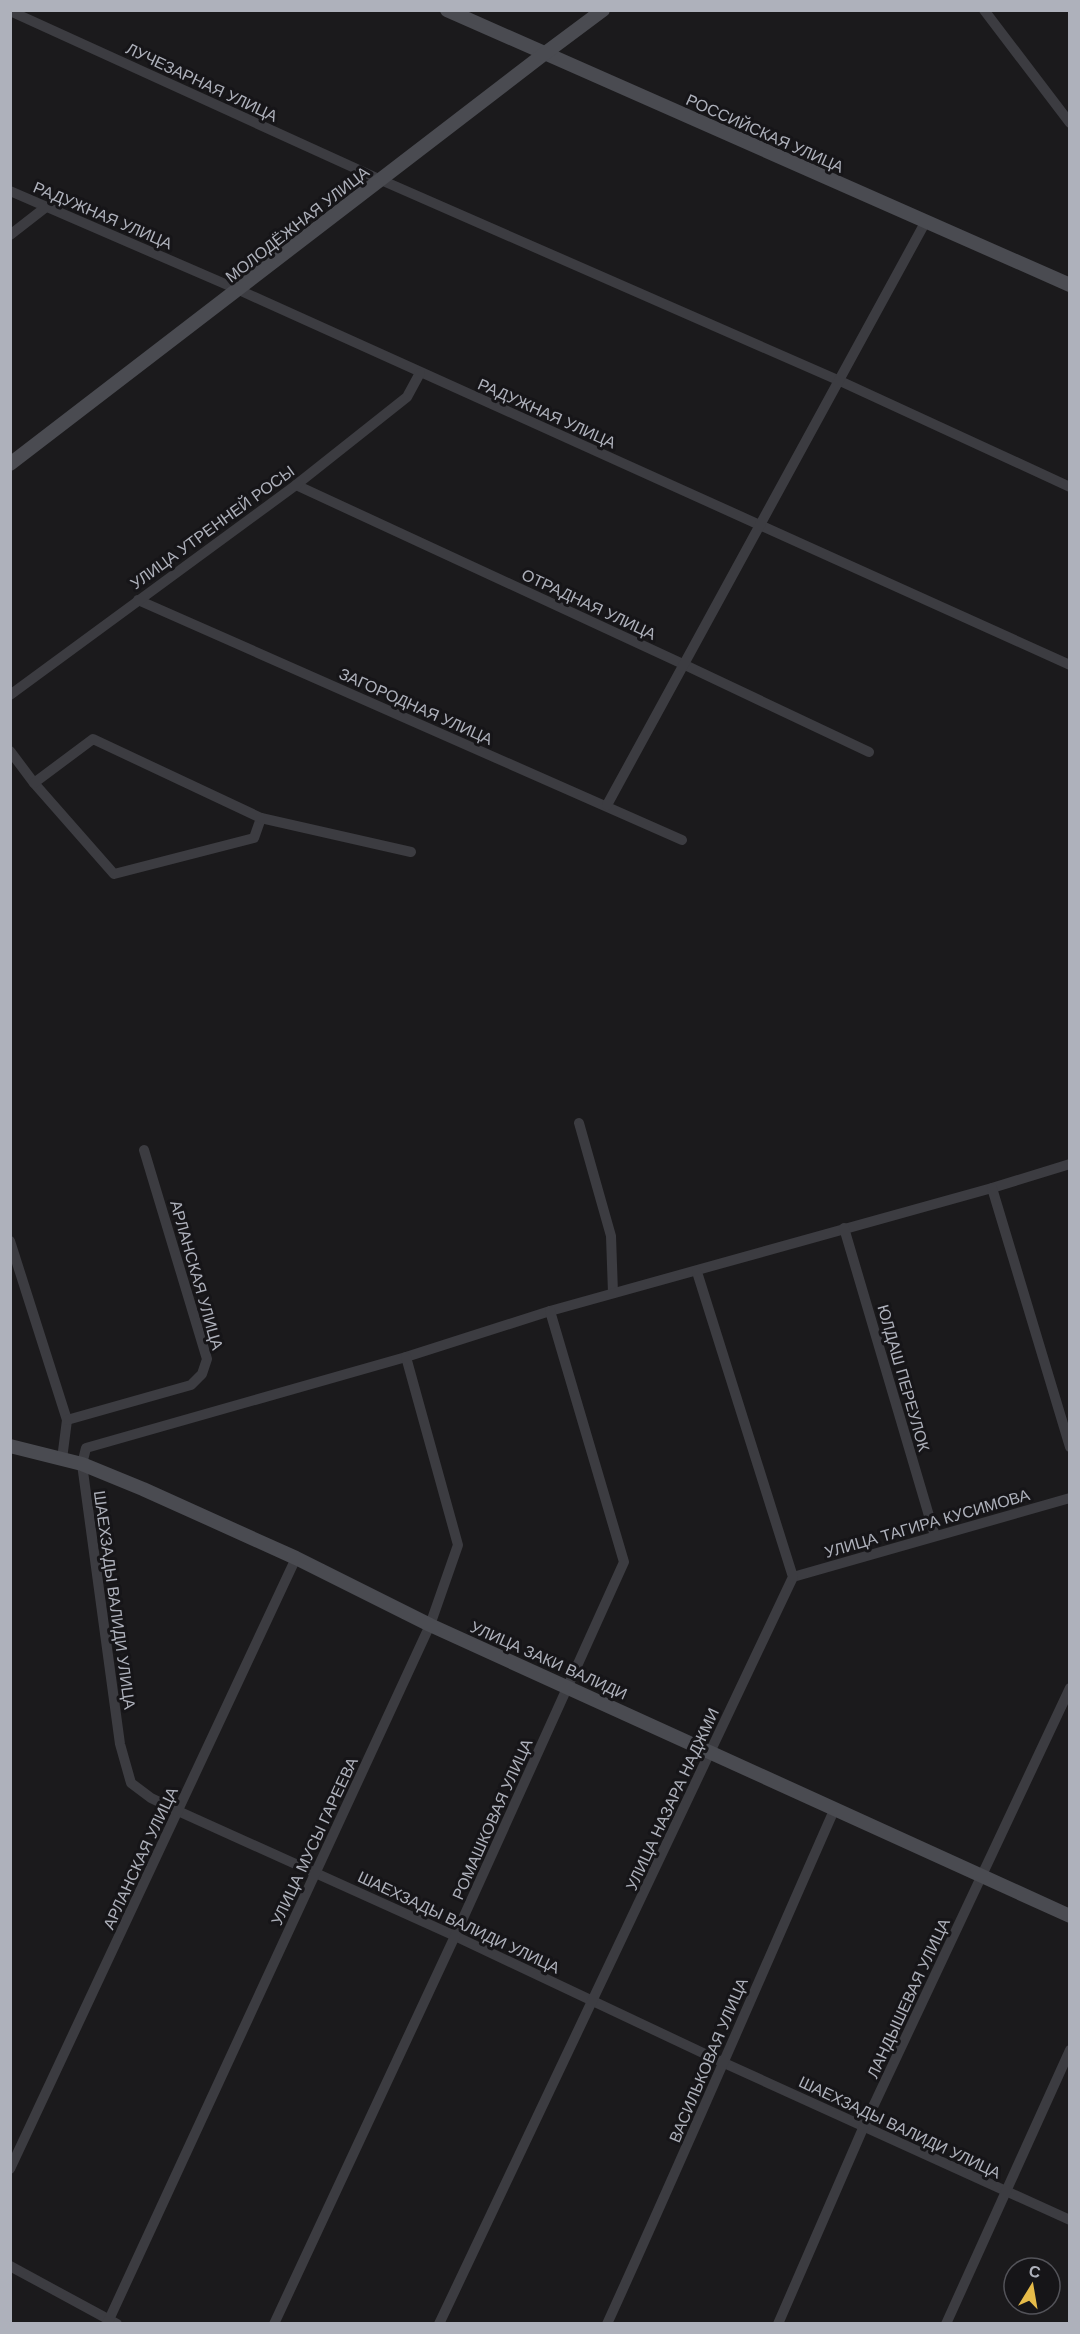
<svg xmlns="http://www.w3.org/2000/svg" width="1080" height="2334" font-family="Helvetica,sans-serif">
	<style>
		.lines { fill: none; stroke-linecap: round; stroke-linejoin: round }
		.street { stroke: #3c3c41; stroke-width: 10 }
		.secondary { stroke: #4a4b51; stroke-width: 14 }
		.labels { text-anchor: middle; stroke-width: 6; stroke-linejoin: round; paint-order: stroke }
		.street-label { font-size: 16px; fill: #aeb1bb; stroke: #161518 }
	</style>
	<rect width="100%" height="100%" fill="#1b1a1c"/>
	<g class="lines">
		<!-- street -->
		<g class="street">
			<polyline points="984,10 1070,123"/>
			<polyline points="10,11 381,180 840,381 1070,487"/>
			<polyline points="10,191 239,290 1070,665"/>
			<polyline points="10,235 46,207"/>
			<polyline points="296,485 685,665 869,752"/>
			<polyline points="138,600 682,840"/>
			<polyline points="10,695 296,485 407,397 420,373"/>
			<polyline points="10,751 34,783 114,874 254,838 261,818"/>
			<polyline points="34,783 93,739 261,818 411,852"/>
			<polyline points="607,805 926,221"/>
			<polyline points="579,1123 611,1236 613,1293"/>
			<polyline points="1070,1164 992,1188 550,1311 406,1357 86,1448 82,1464 120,1744 131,1783 151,1798 178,1811 455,1936 722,2062 1070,2220"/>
			<polyline points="992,1188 1070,1447"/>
			<polyline points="844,1228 935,1536"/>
			<polyline points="10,1241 67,1420 62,1459"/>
			<polyline points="67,1420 191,1385 202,1374 207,1359 144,1150"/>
			<polyline points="793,1577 1070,1498"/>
			<polyline points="10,2169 296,1558"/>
			<polyline points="10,2266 117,2324"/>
			<polyline points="107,2324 430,1625 458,1545 406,1357"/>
			<polyline points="274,2324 455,1936 624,1562 550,1311"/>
			<polyline points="439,2324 793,1577 697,1272"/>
			<path d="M607 2324C685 2153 759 1980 835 1808"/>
			<polyline points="778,2324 864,2126 1070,1688"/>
			<polyline points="946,2324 1070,2050"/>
		</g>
		<!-- secondary -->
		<g class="secondary">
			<polyline points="447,10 1070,285"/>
			<polyline points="10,464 544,54 603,10"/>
			<polyline points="10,1446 82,1464 143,1489 296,1558 430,1625 1070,1916"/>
		</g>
	</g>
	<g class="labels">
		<!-- street labels -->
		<g class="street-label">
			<text transform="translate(202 82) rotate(25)" y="6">ЛУЧЕЗАРНАЯ УЛИЦА</text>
			<text transform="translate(765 133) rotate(24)" y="6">РОССИЙСКАЯ УЛИЦА</text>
			<text transform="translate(103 215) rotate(23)" y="6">РАДУЖНАЯ УЛИЦА</text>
			<text transform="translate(297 224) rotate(-38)" y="6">МОЛОДЁЖНАЯ УЛИЦА</text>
			<text transform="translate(547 413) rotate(24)" y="6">РАДУЖНАЯ УЛИЦА</text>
			<text transform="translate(212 527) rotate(-36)" y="6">УЛИЦА УТРЕННЕЙ РОСЫ</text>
			<text transform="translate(589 604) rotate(25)" y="6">ОТРАДНАЯ УЛИЦА</text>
			<text transform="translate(416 706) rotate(24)" y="6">ЗАГОРОДНАЯ УЛИЦА</text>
			<text transform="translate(197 1275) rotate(74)" y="6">АРЛАНСКАЯ УЛИЦА</text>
			<text transform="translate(904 1378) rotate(74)" y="6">ЮЛДАШ ПЕРЕУЛОК</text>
			<text transform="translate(927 1523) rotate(-16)" y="6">УЛИЦА ТАГИРА КУСИМОВА</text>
			<text transform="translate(115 1600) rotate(82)" y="6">ШАЕХЗАДЫ ВАЛИДИ УЛИЦА</text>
			<text transform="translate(549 1660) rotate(24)" y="6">УЛИЦА ЗАКИ ВАЛИДИ</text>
			<text transform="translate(672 1799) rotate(-65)" y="6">УЛИЦА НАЗАРА НАДЖМИ</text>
			<text transform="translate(492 1819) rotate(-66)" y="6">РОМАШКОВАЯ УЛИЦА</text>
			<text transform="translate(314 1841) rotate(-65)" y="6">УЛИЦА МУСЫ ГАРЕЕВА</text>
			<text transform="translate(140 1858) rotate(-65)" y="6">АРЛАНСКАЯ УЛИЦА</text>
			<text transform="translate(459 1922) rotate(25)" y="6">ШАЕХЗАДЫ ВАЛИДИ УЛИЦА</text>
			<text transform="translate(908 1998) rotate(-65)" y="6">ЛАНДЫШЕВАЯ УЛИЦА</text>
			<text transform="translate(708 2060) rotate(-67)" y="6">ВАСИЛЬКОВАЯ УЛИЦА</text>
			<text transform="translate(900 2127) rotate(25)" y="6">ШАЕХЗАДЫ ВАЛИДИ УЛИЦА</text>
		</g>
	</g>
	<!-- border -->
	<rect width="1080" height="2334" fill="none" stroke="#aeb1bb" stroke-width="24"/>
	<!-- north arrow -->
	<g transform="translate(1032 2286) rotate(11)"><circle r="28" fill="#161518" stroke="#535359" stroke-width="1.5"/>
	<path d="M0-4.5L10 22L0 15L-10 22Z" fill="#e6bb49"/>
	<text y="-9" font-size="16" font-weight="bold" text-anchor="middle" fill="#aeb1bb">С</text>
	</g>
</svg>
